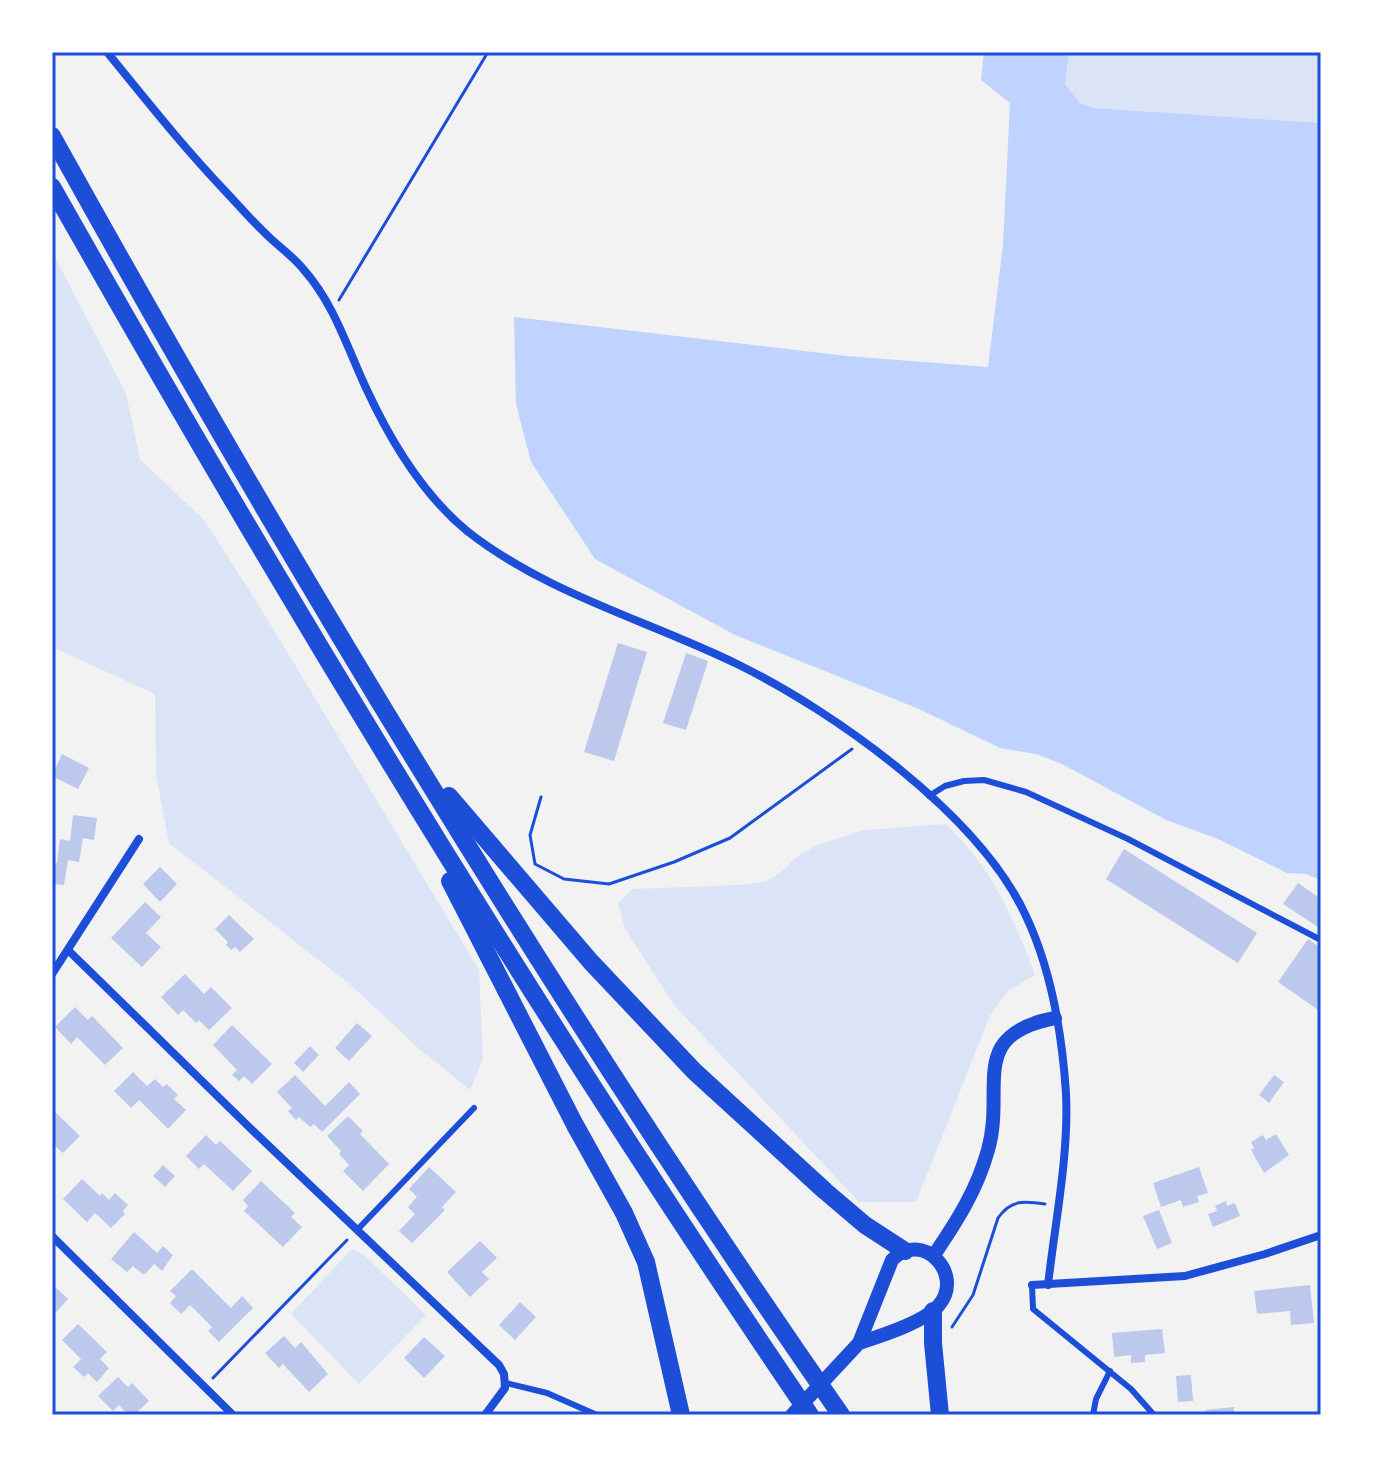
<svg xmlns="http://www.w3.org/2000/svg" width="1373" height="1467" font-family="Lato,sans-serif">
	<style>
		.green { fill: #dbe4f7 }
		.water { fill: #bfd3fe }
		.building { fill: #bdc9ec }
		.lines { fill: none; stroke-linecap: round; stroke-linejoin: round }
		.path { stroke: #1d4ed8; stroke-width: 3 }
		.service { stroke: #1d4ed8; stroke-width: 6 }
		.minor { stroke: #1d4ed8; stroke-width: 8 }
		.tertiary { stroke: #1d4ed8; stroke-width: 14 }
		.trunk { stroke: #1d4ed8; stroke-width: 18 }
		.neatline { fill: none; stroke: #1d4ed8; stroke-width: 3 }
	</style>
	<rect width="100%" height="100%" fill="#f2f2f2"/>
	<!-- green -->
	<g class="green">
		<polygon points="1069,52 1321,52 1321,123 1094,108 1080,103 1065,84"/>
		<polygon points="52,252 126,393 140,459 205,521 263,612 479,970 483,1058 470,1090 417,1047 353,987 169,843 156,775 155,694 52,647"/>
		<path d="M946 824C994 871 1011 913 1035 975L1008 991 990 1016 916 1202H859L674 1005 624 927 618 903 633 889 740 885 767 881 781 872 796 857 817 845 865 830Z"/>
		<polygon points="352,1249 364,1255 426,1315 359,1384 291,1314"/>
	</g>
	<!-- water -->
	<polygon class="water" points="984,52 1069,52 1065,84 1080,103 1094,108 1321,123 1321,880 1306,874 1287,873 1218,839 1166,820 1062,764 1036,754 1000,748 919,709 735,635 595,559 531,462 516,404 514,317 847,356 988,367 1003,245 1010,103 981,80"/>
	<!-- building -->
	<g class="building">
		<polygon points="618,643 647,652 614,761 584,752"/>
		<polygon points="686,653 708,661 686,730 663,723"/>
		<polygon points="62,754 89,768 78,789 52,776"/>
		<polygon points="73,815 97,818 94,840 83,838 79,862 68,860 64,885 52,884 52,863 57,863 60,839 70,841"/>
		<polygon points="1124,849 1257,933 1238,963 1106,879"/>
		<polygon points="160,867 177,884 160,902 143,884"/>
		<polygon points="1298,883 1321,899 1321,929 1283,904"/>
		<polygon points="145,902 161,917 146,933 161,947 142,967 111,938"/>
		<polygon points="229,915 254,939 240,952 235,947 231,950 226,945 228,942 215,929"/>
		<polygon points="1308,939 1321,948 1321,1012 1278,982"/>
		<polygon points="185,974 204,994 211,987 232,1008 209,1030 199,1020 196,1023 183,1010 178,1015 161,997"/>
		<polygon points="75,1007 88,1020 92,1016 123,1048 105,1065 77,1037 71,1044 55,1027"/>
		<polygon points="357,1023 372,1036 349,1061 335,1048"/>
		<polygon points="232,1025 272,1064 252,1084 244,1076 239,1081 232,1075 237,1070 213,1045"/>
		<polygon points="310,1046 319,1055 303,1072 294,1063"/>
		<polygon points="133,1072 147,1086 155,1079 163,1087 167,1084 178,1095 174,1099 186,1110 168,1129 139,1100 131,1108 114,1091"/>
		<polygon points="295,1075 325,1106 349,1082 360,1094 322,1132 314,1124 310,1127 299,1117 296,1120 288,1111 292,1108 277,1092"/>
		<polygon points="1274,1075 1284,1082 1269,1103 1259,1095"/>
		<polygon points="52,1109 80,1136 63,1153 52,1143"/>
		<polygon points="348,1116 363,1131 360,1134 389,1164 363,1191 343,1171 349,1165 339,1154 341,1151 327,1136"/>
		<polygon points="1276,1134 1289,1155 1264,1173 1251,1150 1254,1148 1251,1142 1263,1135 1266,1140"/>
		<polygon points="206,1135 216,1145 220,1141 252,1171 233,1191 204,1164 199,1169 186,1156"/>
		<polygon points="163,1165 175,1176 165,1187 153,1176"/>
		<polygon points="429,1167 456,1192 442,1207 445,1210 412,1243 399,1231 415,1214 408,1207 417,1197 409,1189"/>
		<polygon points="1199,1167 1208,1193 1197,1196 1199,1202 1183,1207 1181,1200 1161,1207 1153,1183"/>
		<polygon points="82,1179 100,1196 102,1193 109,1200 115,1193 128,1205 123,1211 125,1214 111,1228 95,1213 87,1222 63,1199"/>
		<polygon points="261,1181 295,1213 291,1217 302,1227 283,1247 244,1211 248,1206 243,1200"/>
		<polygon points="1226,1201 1227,1206 1235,1203 1240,1216 1213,1227 1208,1214 1217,1211 1215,1206"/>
		<polygon points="1159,1210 1172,1243 1157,1249 1143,1216"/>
		<polygon points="134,1232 157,1253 163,1246 173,1255 162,1271 154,1264 144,1275 133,1266 127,1272 111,1259"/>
		<polygon points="480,1241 497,1258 482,1272 489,1279 470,1297 447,1272"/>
		<polygon points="192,1269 231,1308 242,1296 253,1308 219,1342 208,1331 212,1327 190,1305 181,1314 170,1303 176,1296 170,1291"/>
		<polygon points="52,1284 68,1299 52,1317"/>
		<polygon points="1310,1285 1314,1323 1291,1325 1290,1311 1257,1314 1254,1291"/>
		<polygon points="520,1302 536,1317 515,1340 499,1325"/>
		<polygon points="78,1324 107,1352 100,1359 109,1368 97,1382 88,1373 84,1377 73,1367 81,1359 62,1340"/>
		<polygon points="1162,1329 1165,1353 1145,1355 1145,1362 1131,1363 1131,1355 1114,1357 1112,1333"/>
		<polygon points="284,1336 295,1348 301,1342 328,1374 309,1392 283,1364 279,1368 265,1353"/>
		<polygon points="424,1337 445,1356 424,1378 404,1358"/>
		<polygon points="1191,1375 1193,1401 1178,1402 1176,1376"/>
		<polygon points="118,1377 128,1387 132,1383 149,1401 134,1415 128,1415 119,1405 113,1411 98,1396"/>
		<polygon points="1234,1407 1234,1415 1206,1415 1205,1410"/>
	</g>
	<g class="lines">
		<!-- path -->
		<g class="path">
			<polyline points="339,300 488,52"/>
			<polyline points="541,797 530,835 535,864 564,879 609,884 674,862 730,838 852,749"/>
			<path d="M952 1327 973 1295 998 1218C1011 1199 1025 1201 1045 1204"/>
			<polyline points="213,1378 347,1240"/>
		</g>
		<!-- service -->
		<g class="service">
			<polyline points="929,796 945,786 964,781 984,780 1026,792 1128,839 1321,940"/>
			<polyline points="358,1229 474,1108"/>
			<polyline points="1032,1285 1033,1309 1131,1389 1154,1415"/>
			<polyline points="506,1383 547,1393 597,1415"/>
			<polyline points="1093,1415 1096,1399 1110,1371"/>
		</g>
		<!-- minor -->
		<g class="minor">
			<path d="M107 52C146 100 184 148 227 193 240 207 253 222 267 235 279 247 294 257 304 270 334 304 347 347 366 388 390 440 422 494 467 531 547 594 647 620 737 664 835 712 978 814 1025 914 1051 968 1062 1033 1066 1093 1069 1155 1055 1223 1048 1285"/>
			<polyline points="69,951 249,1127 499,1365 504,1374 505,1388 485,1415"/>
			<polyline points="52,974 139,839"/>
			<polyline points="52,1236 233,1415"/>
			<polyline points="1032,1285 1185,1276 1265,1254 1321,1235"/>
		</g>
		<!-- tertiary -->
		<g class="tertiary">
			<path d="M934 1255C957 1221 977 1190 988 1150 1006 1088 966 1035 1055 1018"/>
			<path d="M792 1415 859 1343 892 1260C922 1229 965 1274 939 1305 925 1322 880 1336 859 1343"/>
		</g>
		<!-- trunk -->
		<g class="trunk">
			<path d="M52 136C295 574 555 1004 841 1415"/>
			<path d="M52 187C289 606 539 1017 810 1415"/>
			<polyline points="449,796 591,962 694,1071 825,1191 865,1225 905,1251"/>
			<polyline points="450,881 575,1125 624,1213 646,1262 681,1415"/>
			<polyline points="933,1311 933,1343 940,1415"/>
		</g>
	</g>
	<!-- border -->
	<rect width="1373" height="1467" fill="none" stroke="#ffffff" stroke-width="108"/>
	<rect x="54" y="54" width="1265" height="1359" class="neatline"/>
</svg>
